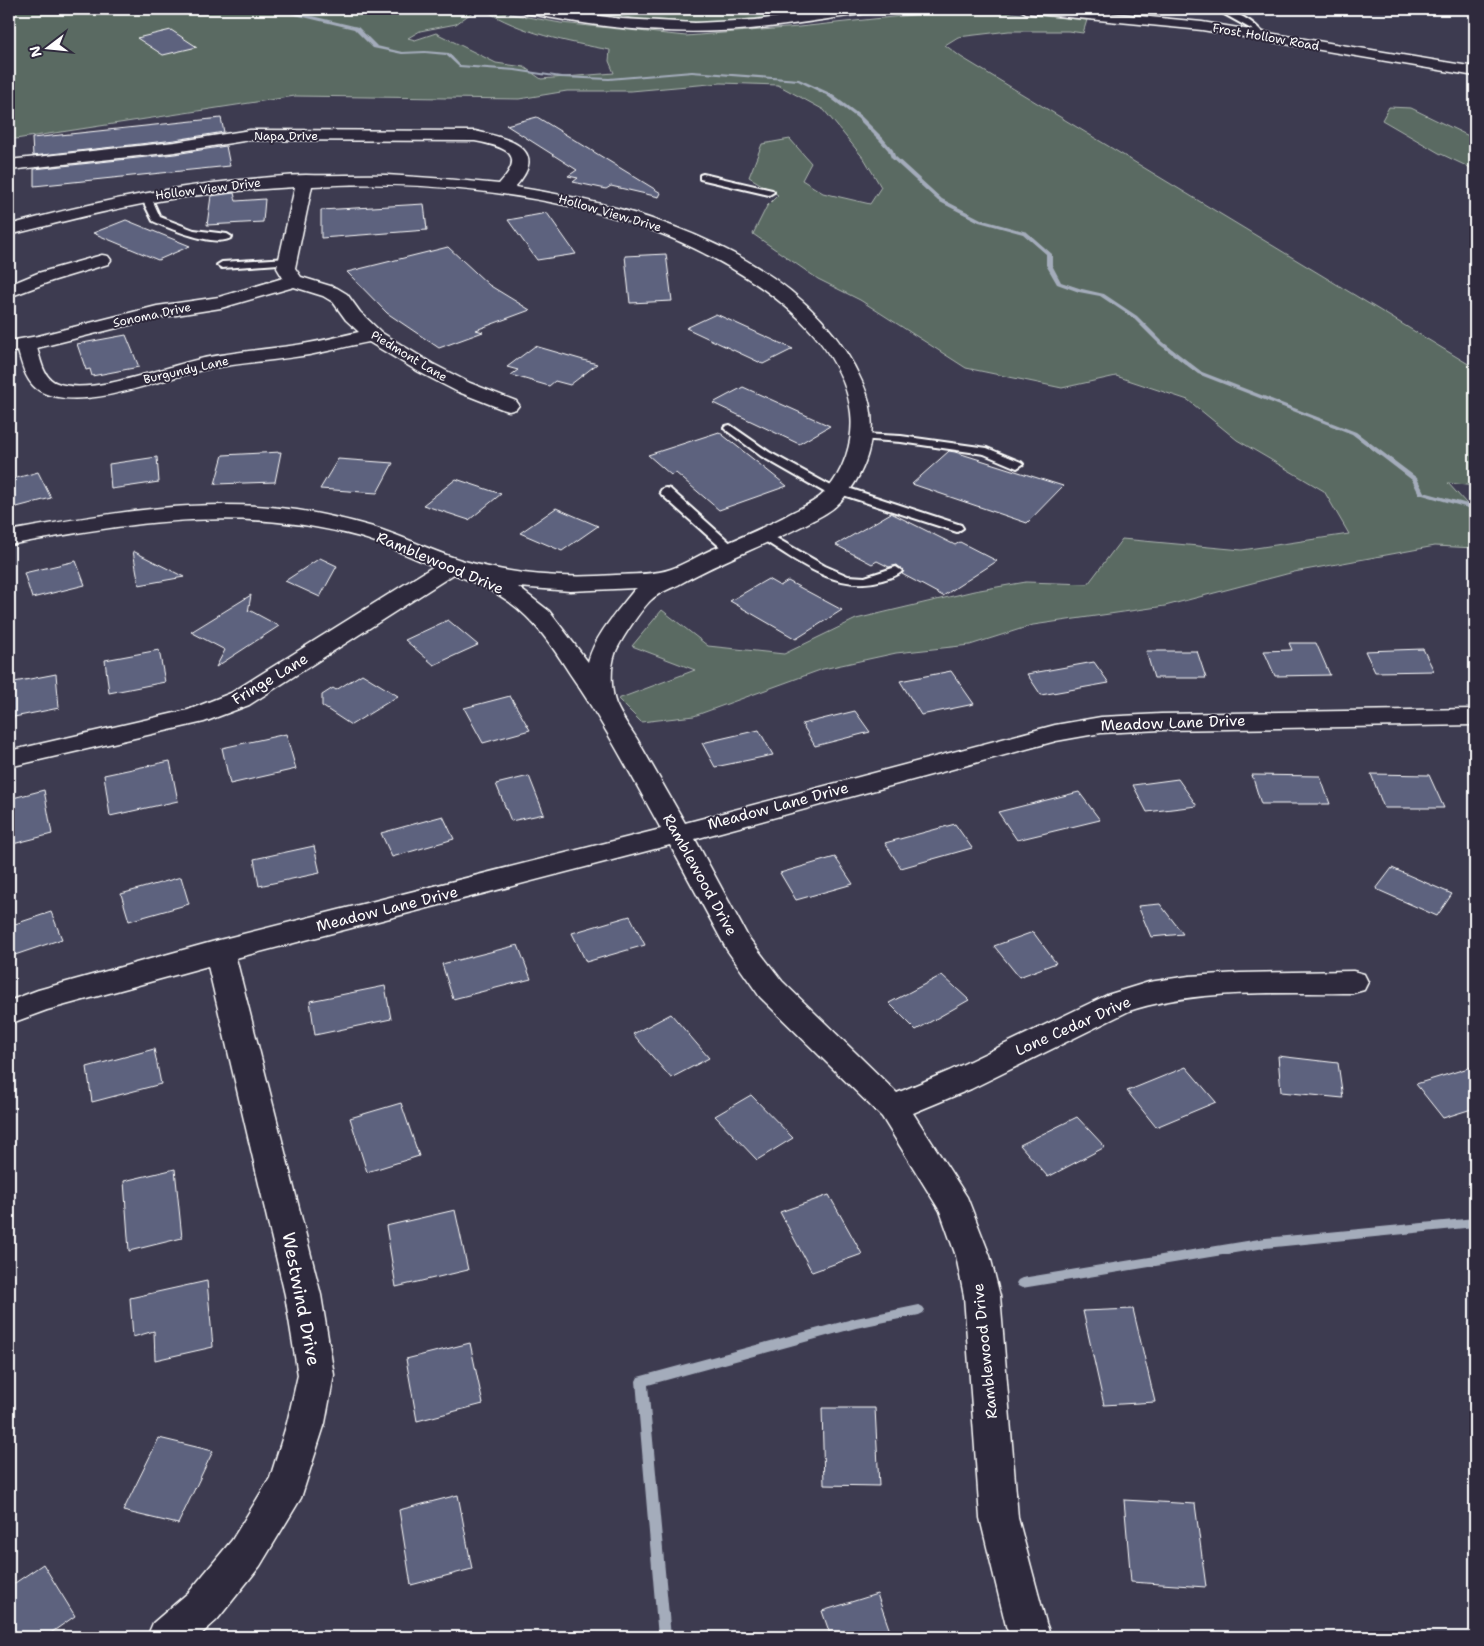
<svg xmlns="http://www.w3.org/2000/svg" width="1484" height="1646" font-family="'Shantell Sans',sans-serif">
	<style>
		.green { fill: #5a6b62; stroke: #acb5b0 }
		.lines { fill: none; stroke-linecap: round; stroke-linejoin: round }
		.stream { fill: #a4acbb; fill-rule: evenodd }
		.building { fill: #5d627e; stroke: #fff }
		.service-casing { stroke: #fff; stroke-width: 4 }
		.minor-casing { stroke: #fff; stroke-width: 3 }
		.service { fill: #2f2a3d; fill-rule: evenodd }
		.minor { fill: #2f2a3d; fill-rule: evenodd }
		.labels { text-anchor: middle; stroke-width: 4; stroke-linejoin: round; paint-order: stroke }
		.far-street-label { font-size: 12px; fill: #fff; stroke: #2f2a3d }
		.street-label { font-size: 15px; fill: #fff; stroke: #2f2a3d }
		.near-street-label { font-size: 18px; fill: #fff; stroke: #2f2a3d }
	</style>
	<rect width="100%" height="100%" fill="#3d3b50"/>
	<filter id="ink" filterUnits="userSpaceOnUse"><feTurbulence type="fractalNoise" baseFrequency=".02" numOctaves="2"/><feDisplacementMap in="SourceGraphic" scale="10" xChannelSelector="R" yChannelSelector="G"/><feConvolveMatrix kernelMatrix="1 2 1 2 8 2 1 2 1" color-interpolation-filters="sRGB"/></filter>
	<g filter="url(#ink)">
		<!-- green -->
		<g class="green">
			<path d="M9 9H477L456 24 420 31 408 38 415 40 436 33 496 63 524 67 541 79 614 73 609 61 610 50C567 42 520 33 483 9L561 23 686 36 799 27 920 14 1000 12 1087 20 1083 33 1068 31H1009L958 37 945 45 961 57 1475 368V486L1448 483 1475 513V548L1435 546 1294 572 1165 606 1033 625 970 645 896 653 823 669 694 716 641 722 618 699 695 670 632 646 662 610 708 646 784 654 856 619 974 591 1026 582 1088 584 1122 539 1242 550 1349 534 1324 491 1237 440 1188 400 1116 376 1062 388 966 368 860 300 818 279 753 234 767 206 778 195 749 177 762 144 790 139 811 163 802 180 823 193 870 204 881 187 865 160 824 110 778 85 721 83 631 91H567L519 99 295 96 9 140Z"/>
			<polygon points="556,9 846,9 712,23 641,19"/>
			<polygon points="1389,107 1411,108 1475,139 1475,170 1439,153 1382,120"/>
		</g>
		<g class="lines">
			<!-- stream -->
			<g class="stream">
				<polygon points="288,9 292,9 295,12 358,27 377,46 402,52 425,51 449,53 460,65 515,69 561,76 609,78 692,71 799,79 830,93 861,116 883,138 893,150 895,156 942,199 983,220 1027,232 1052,254 1052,265 1061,282 1082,289 1104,294 1137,316 1163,342 1202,372 1356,432 1417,478 1424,492 1475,506 1475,510 1419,494 1412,480 1352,434 1198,374 1159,344 1133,318 1100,296 1079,292 1057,284 1046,265 1046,254 1023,234 979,222 938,201 891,158 888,150 879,140 857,118 826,95 798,81 692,73 609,80 561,78 515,71 459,67 446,55 425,53 402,54 373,48 354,29 291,14"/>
				<polygon points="1475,1218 1475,1227 1265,1248 1022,1288 1018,1286 1016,1283 1018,1280 1022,1278 1265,1238"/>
				<polygon points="919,1305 923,1307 925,1310 923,1313 919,1315 856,1328 648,1385 671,1637 658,1637 636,1381 638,1377 856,1318"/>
			</g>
		</g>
		<!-- building -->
		<g class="building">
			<polygon points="171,30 197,47 163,55 137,38"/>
			<polygon points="537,117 661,193 659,197 611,186 606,189 573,182 578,178 568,176 577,170 506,125"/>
			<polygon points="221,118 224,132 175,140 33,156 32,138"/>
			<polygon points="226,146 230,166 34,186 34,169 175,154"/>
			<polygon points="234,193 236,201 265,199 263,222 207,225 211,196"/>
			<polygon points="424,204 427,230 321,238 321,210"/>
			<polygon points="547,213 576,254 537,260 508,220"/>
			<polygon points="126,220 190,246 158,260 93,233"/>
			<polygon points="448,247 489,285 530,310 476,330 483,332 439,348 387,313 347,272"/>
			<polygon points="666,254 672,301 630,303 625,256"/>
			<polygon points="716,314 793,349 763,364 686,328"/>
			<polygon points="126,335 139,367 92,376 90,369 86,370 77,344"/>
			<polygon points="535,346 597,364 570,385 555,381 549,386 511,375 518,370 507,367"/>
			<polygon points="743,387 830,426 799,444 713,403"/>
			<polygon points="719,432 787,486 719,510 676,473 671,475 648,455"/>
			<polygon points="949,451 955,452 1063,486 1027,523 912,484"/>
			<polygon points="281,452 275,482 215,484 223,455"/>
			<polygon points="157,457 159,482 111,489 109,464"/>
			<polygon points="338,459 393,463 377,493 320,489"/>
			<polygon points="38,472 51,498 9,509 9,480"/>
			<polygon points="456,479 501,494 469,520 423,505"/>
			<polygon points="556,508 598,526 562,551 520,533"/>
			<polygon points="891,513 955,545 960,542 997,561 943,596 902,574 904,571 897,565 889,567 877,561 872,564 836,545"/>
			<polygon points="133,551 184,577 139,585"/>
			<polygon points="320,558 337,566 320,597 285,581"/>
			<polygon points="76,561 85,585 32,598 24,573"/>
			<polygon points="768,579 780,586 788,581 842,610 796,639 730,601"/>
			<polygon points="251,595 248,612 249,610 279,626 216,667 225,650 191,632"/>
			<polygon points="448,620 478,645 434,665 405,640"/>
			<polygon points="1289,643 1316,643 1330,675 1275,676 1264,651 1292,650"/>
			<polygon points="1423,649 1434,671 1375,672 1365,651"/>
			<polygon points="159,650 165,682 109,693 105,660"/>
			<polygon points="1146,651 1197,651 1206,678 1154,678"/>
			<polygon points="1094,662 1109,683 1041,695 1027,674"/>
			<polygon points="951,671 974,704 921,715 900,681"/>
			<polygon points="56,674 59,708 9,718 9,683"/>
			<polygon points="362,674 398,696 351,725 322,706 322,695 333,688 336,690"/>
			<polygon points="510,696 530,730 483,743 464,708"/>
			<polygon points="855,711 870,732 815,746 802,724"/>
			<polygon points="759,730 773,755 715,767 702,743"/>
			<polygon points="286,734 296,769 230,784 222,748"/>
			<polygon points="170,761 178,801 110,816 104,775"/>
			<polygon points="1371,774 1429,775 1444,808 1384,808"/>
			<polygon points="1252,775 1320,776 1330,804 1261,804"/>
			<polygon points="529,776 544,814 511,821 496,784"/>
			<polygon points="1178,779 1197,806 1147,812 1133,785"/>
			<polygon points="44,790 52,834 9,845 9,799"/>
			<polygon points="1079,792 1100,820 1017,840 998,812"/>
			<polygon points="443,816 454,839 392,857 381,833"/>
			<polygon points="955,824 972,848 901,868 885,843"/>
			<polygon points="314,846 320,873 259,886 254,859"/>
			<polygon points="835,857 853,884 796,900 780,873"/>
			<polygon points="1392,868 1452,894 1437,916 1376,889"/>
			<polygon points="181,877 189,904 129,921 121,894"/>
			<polygon points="1160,904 1183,934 1151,937 1138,906"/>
			<polygon points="51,912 62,939 9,957 9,926"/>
			<polygon points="630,916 645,945 586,962 572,933"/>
			<polygon points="1033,932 1056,963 1019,977 994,946"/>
			<polygon points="518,945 531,979 453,999 442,964"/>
			<polygon points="942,975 969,1000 916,1030 889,1003"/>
			<polygon points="385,986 391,1019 315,1035 310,1001"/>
			<polygon points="671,1014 709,1058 671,1078 633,1034"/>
			<polygon points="154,1049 161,1084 92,1102 87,1067"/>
			<polygon points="1278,1056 1338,1063 1343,1098 1281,1092"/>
			<polygon points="1475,1066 1475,1108 1443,1118 1416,1084"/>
			<polygon points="1186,1067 1216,1102 1156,1127 1127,1091"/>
			<polygon points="751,1095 793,1138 757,1160 715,1116"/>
			<polygon points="401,1103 419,1156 367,1172 350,1118"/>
			<polygon points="1077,1117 1105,1147 1048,1177 1020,1145"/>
			<polygon points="175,1169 182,1238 129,1251 124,1181"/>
			<polygon points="829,1195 862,1254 812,1272 780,1212"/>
			<polygon points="455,1210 468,1270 396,1287 386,1226"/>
			<polygon points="207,1281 213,1347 155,1360 154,1331 133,1337 130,1298"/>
			<polygon points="1133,1309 1155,1402 1104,1405 1083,1311"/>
			<polygon points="470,1343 483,1404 417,1421 406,1359"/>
			<polygon points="822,1408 875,1408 879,1486 824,1485"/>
			<polygon points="159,1438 213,1451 178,1524 123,1511"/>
			<polygon points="458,1495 472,1569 411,1585 399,1510"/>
			<polygon points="1124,1500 1195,1504 1206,1587 1131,1582"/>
			<polygon points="43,1564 75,1616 45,1637 9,1637 9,1587"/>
			<polygon points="877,1594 892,1637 831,1637 822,1611"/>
		</g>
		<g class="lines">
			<defs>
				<g id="service">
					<path d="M1215 9C1232 8 1256 22 1265 36L1258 38 1253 30Z"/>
					<polygon points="703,174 772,190 774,192 769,195 700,179 700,175"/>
					<path d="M146 194 151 197 160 217 194 230 227 234 232 237C218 249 168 228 153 221L141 197Z"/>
					<polygon points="288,258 292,259 292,263 222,268 217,265 222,262"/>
					<polygon points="730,425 769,452 833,487 842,486 961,525 963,528 957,532 840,494 835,497 831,496 761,456 726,430 724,428 726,426"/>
					<polygon points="862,434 901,436 987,448 1021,462 1023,464 1017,468 984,454 901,442 858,439 856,437"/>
					<polygon points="666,488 670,489 735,547 737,550 735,553 727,553 662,495 660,492 662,489"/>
					<path d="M764 531 825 566 848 576 865 577 896 567 902 571C898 576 889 578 882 580 837 594 796 560 760 538L758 535 760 532Z"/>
				</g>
				<g id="minor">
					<path d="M519 9H546L622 19 695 23 756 20 841 9H875L868 13C819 20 770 29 720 31 655 34 590 26 526 13Z"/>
					<polygon points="1019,9 1067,9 1202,22 1475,67 1475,76 1202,30 1026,13"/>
					<path d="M250 130 475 131C507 138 551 148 515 187 642 206 808 256 863 384 881 425 870 470 840 502 830 513 815 519 802 526 761 547 718 562 678 585 669 589 658 593 651 600 642 608 619 642 615 654 610 668 611 691 616 704 621 716 630 728 637 739 653 767 669 795 685 823L1055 725 1101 717 1161 714 1475 709V725L1161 730 1101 733 1056 741 695 839 748 937 782 981 897 1093 949 1071 1107 995 1149 982 1189 976 1240 973 1353 971 1364 974 1368 982 1364 990 1353 993C1279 994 1199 988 1129 1011L971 1089 913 1113 967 1197 990 1256 1000 1296 1018 1518 1046 1623 1051 1637H1010L1006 1626 980 1518 964 1296 956 1256 940 1211 882 1117 760 997 727 950 670 845 236 958 321 1295 334 1375 325 1423 301 1498 260 1566 217 1620 198 1637H147L153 1623 189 1592 232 1540 270 1478 287 1423 298 1375 285 1295 208 966 47 1010 9 1024V1001L38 990 219 940 661 829C632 777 604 723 570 674 553 647 535 620 508 601 491 589 473 582 454 574L249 705 204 722 9 767V751L188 710 231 693 434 566C410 557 385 544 360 537 240 504 128 523 9 545V531C103 514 200 496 297 510 322 514 349 520 373 527 403 536 431 551 461 560 512 575 564 579 616 575 633 574 655 575 671 569 685 564 699 555 713 549 739 538 766 527 791 513 803 507 815 502 824 493 844 472 854 441 851 413 840 315 706 246 623 220 528 191 411 180 312 186L295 268 301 277 337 288 347 294 360 312 382 333 433 364 470 383 516 401 519 405 516 409 509 411 502 409 456 391 419 372 369 342C346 346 324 353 302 356 270 361 238 363 207 369 162 378 82 414 40 391 26 383 22 365 18 351L9 353V341L38 336 157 306 219 297 283 278 277 268 295 187C240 190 186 195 132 206 90 214 50 225 9 235V225C82 205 155 189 231 181 256 179 282 175 306 175 333 176 359 174 386 175 423 177 461 180 499 184 527 154 506 147 475 141L250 140 175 152 9 170V160L175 142ZM294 287 323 296 333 302 346 320 359 332C340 336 322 341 303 344 272 349 240 351 209 357 171 364 92 397 57 383 43 378 41 360 37 348L157 318 221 308ZM518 587 570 591 637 588 634 590C617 612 595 635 588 662L549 611Z"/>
					<polygon points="102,255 108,256 111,260 108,264 52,281 9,297 9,285 38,273"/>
				</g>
			</defs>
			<!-- service casing -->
			<use href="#service" class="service-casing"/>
			<!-- minor casing -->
			<use href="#minor" class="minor-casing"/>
			<!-- service -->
			<use href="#service" class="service"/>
			<!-- minor -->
			<use href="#minor" class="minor"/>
		</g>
	</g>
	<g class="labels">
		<!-- far-street labels -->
		<g class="far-street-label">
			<text transform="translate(1266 37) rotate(10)" y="4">Frost Hollow Road</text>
			<text x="286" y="140">Napa Drive</text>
			<text transform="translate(208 189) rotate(-7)" y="4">Hollow View Drive</text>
			<text transform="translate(610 213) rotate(16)" y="4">Hollow View Drive</text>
			<text transform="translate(152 315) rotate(-12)" y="4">Sonoma Drive</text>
			<text transform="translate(409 356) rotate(31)" y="4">Piedmont Lane</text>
			<text transform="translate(186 370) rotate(-13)" y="4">Burgundy Lane</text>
		</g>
		<!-- street labels -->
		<g class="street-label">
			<text transform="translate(440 563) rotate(23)" y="5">Ramblewood Drive</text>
			<text transform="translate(270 679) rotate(-31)" y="5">Fringe Lane</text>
			<text transform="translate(1173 723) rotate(-2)" y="5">Meadow Lane Drive</text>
			<text transform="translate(778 806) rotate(-15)" y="5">Meadow Lane Drive</text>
			<text transform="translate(700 875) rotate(61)" y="5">Ramblewood Drive</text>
			<text transform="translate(387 909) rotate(-14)" y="5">Meadow Lane Drive</text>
			<text transform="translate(1073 1026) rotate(-24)" y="5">Lone Cedar Drive</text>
			<text transform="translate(985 1351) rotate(-96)" y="5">Ramblewood Drive</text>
		</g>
		<!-- near-street labels -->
		<g class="near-street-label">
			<text transform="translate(301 1299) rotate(79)" y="6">Westwind Drive</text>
		</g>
	</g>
	<!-- margin -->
	<rect width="1484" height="1646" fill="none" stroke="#2f2a3d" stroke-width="30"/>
	<rect x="15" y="15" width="1454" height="1616" fill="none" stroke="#fff" stroke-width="2" filter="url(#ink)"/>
	<!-- north arrow -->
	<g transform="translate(48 48) rotate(254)" stroke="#2f2a3d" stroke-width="4" paint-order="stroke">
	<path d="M0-4L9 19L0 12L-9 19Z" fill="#ffffff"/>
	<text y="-8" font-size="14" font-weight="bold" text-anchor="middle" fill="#ffffff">N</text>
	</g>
</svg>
